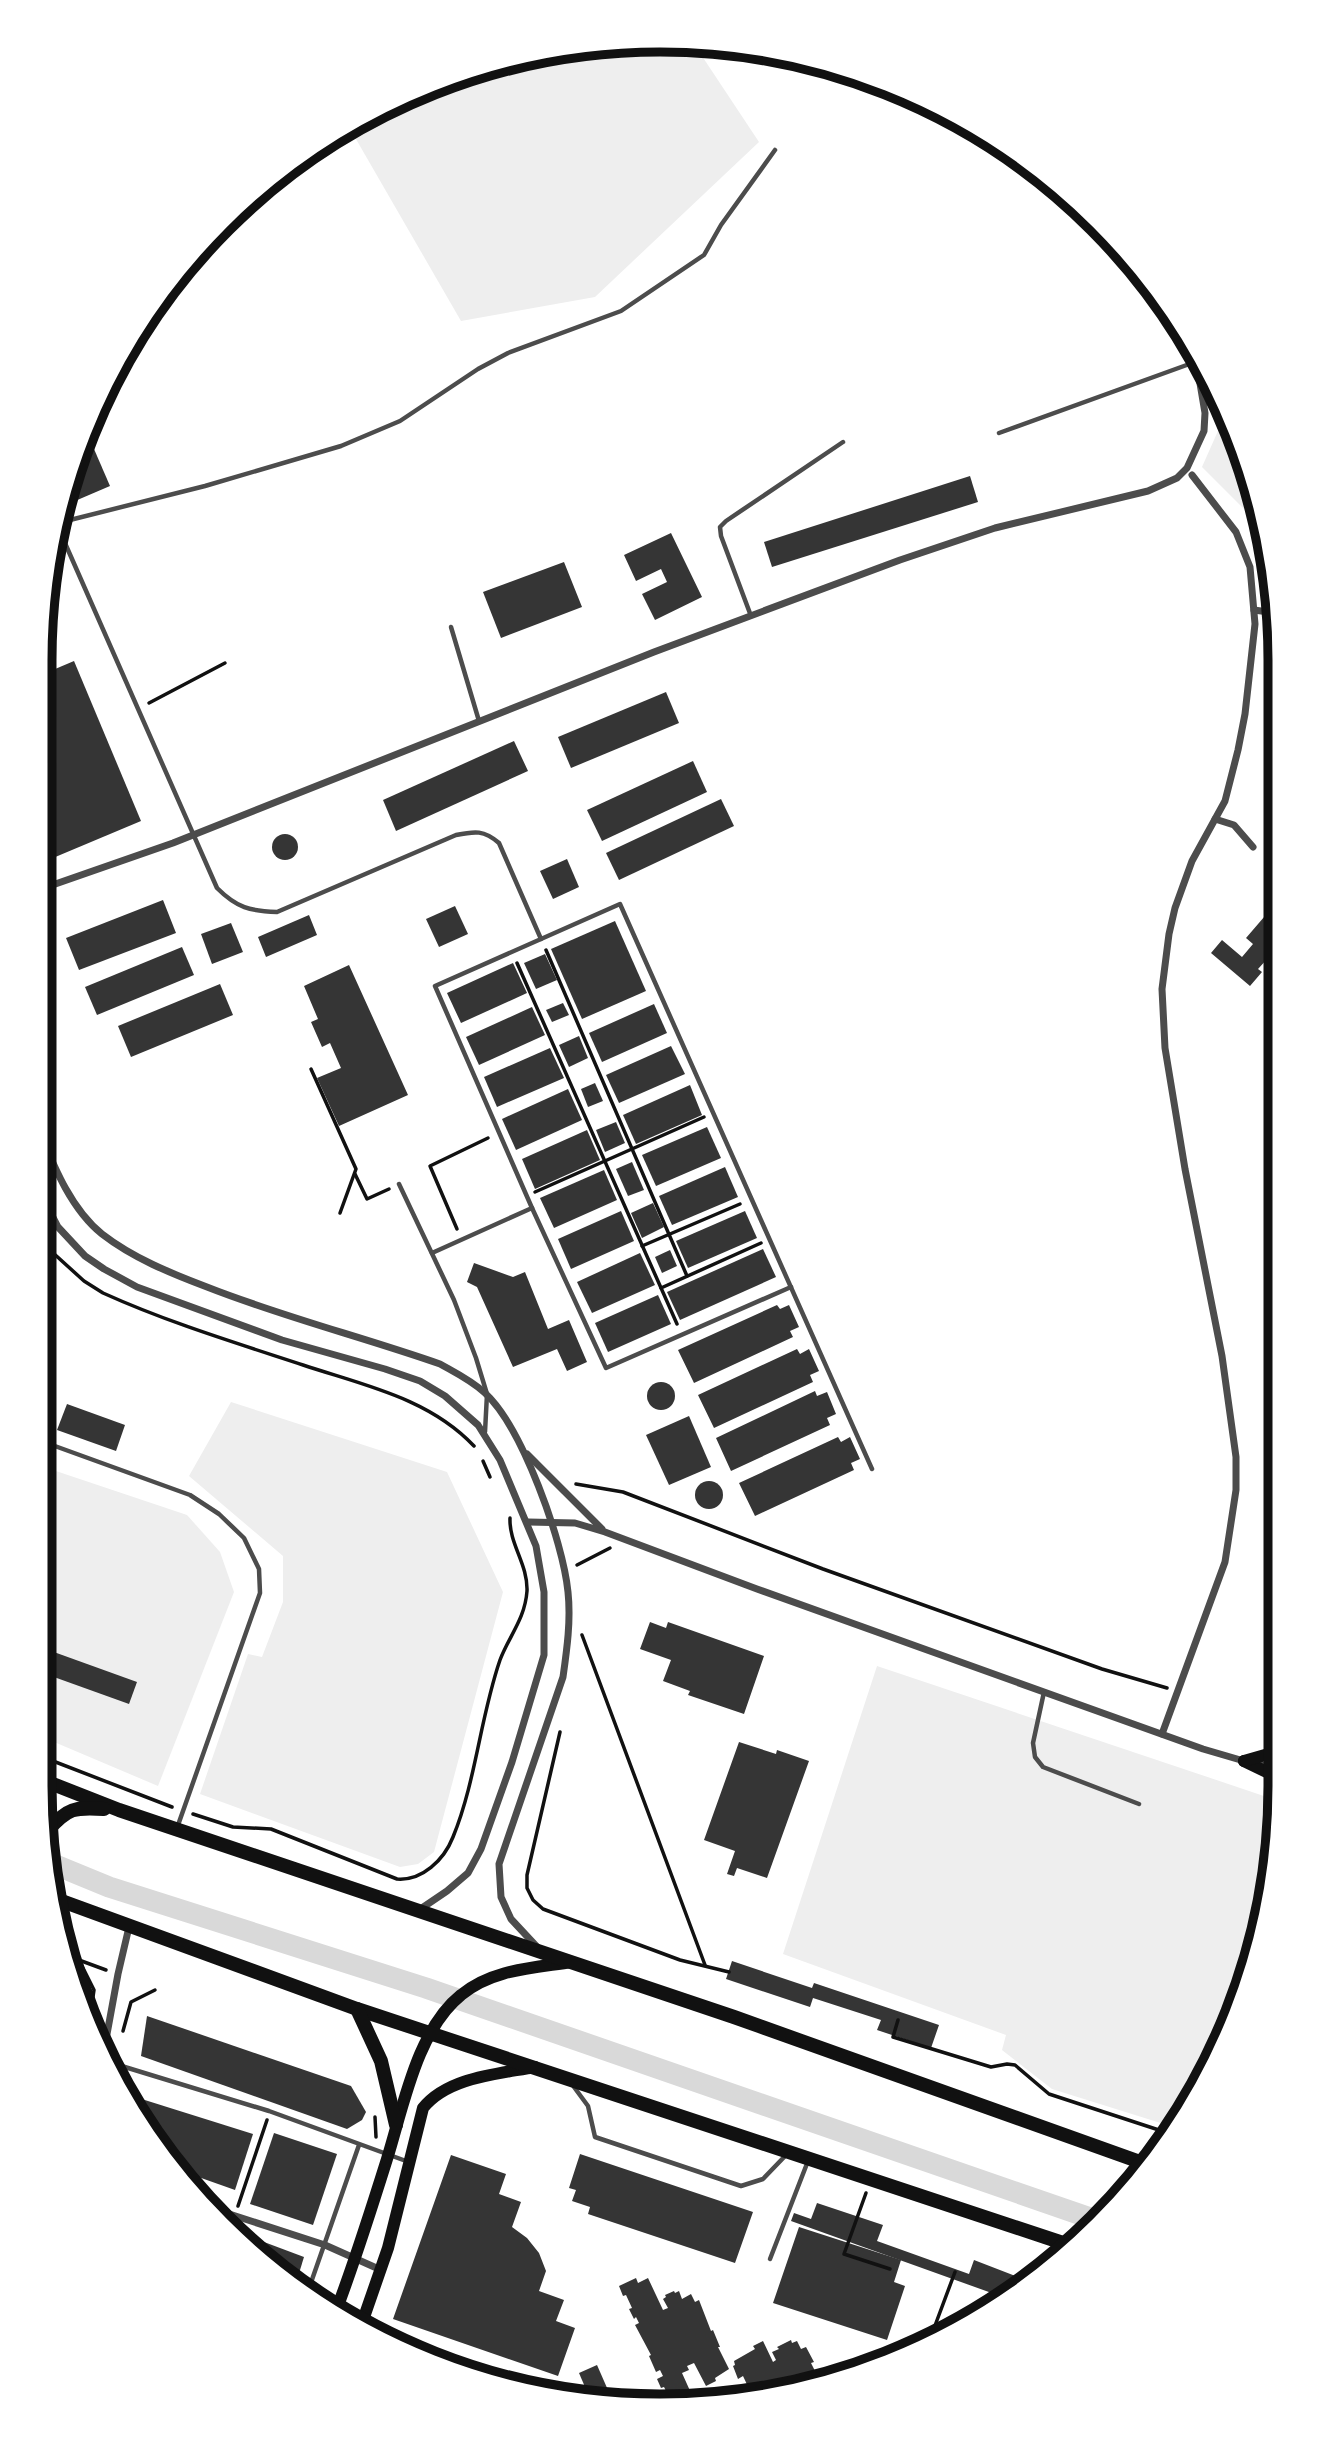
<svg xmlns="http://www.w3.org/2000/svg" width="1321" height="2447" font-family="Lato,sans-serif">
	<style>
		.green { fill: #eee }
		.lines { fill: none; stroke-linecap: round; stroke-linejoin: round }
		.canal { stroke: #d9d9d9; stroke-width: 21 }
		.building { fill: #353535 }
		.path { stroke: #111; stroke-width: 3.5 }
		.service { stroke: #4c4c4c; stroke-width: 4.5 }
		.minor { stroke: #4c4c4c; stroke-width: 7 }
		.secondary { stroke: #111; stroke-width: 12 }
		.trunk { stroke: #111; stroke-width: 14 }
		.rim { fill: none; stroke: #111; stroke-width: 9 }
	</style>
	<rect width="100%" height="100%" fill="#fff"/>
	<!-- green -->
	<g class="green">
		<polygon points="620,42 694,44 759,142 595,297 461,321 349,127 386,104 500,61"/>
		<polygon points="1221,407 1248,461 1258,505 1249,514 1202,467 1218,431"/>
		<polygon points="231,1402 447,1472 503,1592 434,1852 418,1864 400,1867 200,1794 248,1654 262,1657 283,1602 283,1556 189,1476"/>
		<polygon points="41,1466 187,1515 220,1552 234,1592 158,1786 40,1736"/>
		<polygon points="877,1666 1279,1801 1279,1827 1260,1947 1198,2096 1175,2125 1167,2125 1052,2089 1002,2050 1006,2035 783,1954"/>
	</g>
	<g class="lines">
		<!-- canal -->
		<polyline class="canal" points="53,1864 109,1887 426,1988 1096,2220"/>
	</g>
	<!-- building -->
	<g class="building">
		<polygon points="94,449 110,486 75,501 68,484 80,455"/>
		<polygon points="970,476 978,502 772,567 764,542"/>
		<polygon points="671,533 702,597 655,620 642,594 667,582 661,569 636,581 624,555"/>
		<polygon points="564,562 582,607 501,638 483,592"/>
		<polygon points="74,661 141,821 41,863 41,675"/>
		<polygon points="666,692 679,723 571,768 558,737"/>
		<polygon points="514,741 528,771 396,831 383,800"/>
		<polygon points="693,761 707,792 602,841 587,810"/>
		<polygon points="721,799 734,826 619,880 606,853"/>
		<circle cx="285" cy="847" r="13"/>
		<polygon points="567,859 579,887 553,899 540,871"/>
		<polygon points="163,900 176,933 79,970 66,938"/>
		<polygon points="1277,902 1277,959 1274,962 1268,958 1258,969 1262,972 1250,986 1211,953 1222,940 1242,957 1253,944 1246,938"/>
		<polygon points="455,906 468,934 439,947 426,919"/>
		<polygon points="309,915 317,935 266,957 258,937"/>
		<polygon points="615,921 646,991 582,1019 551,949"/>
		<polygon points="231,923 243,952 212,964 201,934"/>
		<polygon points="182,947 194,975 97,1015 85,987"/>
		<polygon points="545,954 557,980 536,989 524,963"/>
		<polygon points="513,963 527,993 461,1023 447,993"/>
		<polygon points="349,965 408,1095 339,1126 317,1078 341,1068 330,1043 322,1047 311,1022 318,1019 304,986"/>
		<polygon points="220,984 233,1015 131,1057 118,1026"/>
		<polygon points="563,1003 569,1015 552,1022 546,1010"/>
		<polygon points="654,1004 667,1033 602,1062 589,1033"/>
		<polygon points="532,1007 545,1035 479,1065 466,1037"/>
		<polygon points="579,1036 588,1058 569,1067 559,1045"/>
		<polygon points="671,1046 685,1074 619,1103 606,1075"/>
		<polygon points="550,1048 564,1078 497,1107 484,1077"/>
		<polygon points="595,1083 603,1101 588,1107 581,1089"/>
		<polygon points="690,1085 702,1115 636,1144 623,1115"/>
		<polygon points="568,1089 582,1120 516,1150 502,1119"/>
		<polygon points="616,1122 625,1143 605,1152 596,1130"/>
		<polygon points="707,1127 721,1158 656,1186 642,1155"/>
		<polygon points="587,1130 600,1160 535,1189 522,1159"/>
		<polygon points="632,1162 644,1190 628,1196 616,1169"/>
		<polygon points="725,1167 738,1197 672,1225 659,1196"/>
		<polygon points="604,1170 617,1200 554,1228 540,1198"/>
		<polygon points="653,1203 664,1227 642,1238 631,1213"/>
		<polygon points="621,1211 634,1241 571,1269 558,1239"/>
		<polygon points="745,1211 757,1238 688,1268 676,1241"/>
		<polygon points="763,1249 776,1277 680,1320 667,1292"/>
		<polygon points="670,1250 677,1266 662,1273 655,1257"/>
		<polygon points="640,1253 655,1285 592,1313 577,1282"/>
		<polygon points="474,1263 513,1277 525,1272 548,1329 569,1320 587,1362 567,1371 557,1349 513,1367 477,1287 467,1282"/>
		<polygon points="658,1295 671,1324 608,1352 595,1323"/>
		<polygon points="777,1305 780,1309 789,1305 799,1327 790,1331 793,1337 694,1383 678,1350"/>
		<polygon points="797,1349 800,1354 809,1349 819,1371 810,1375 813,1382 714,1428 698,1395"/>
		<circle cx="661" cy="1396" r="14"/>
		<polygon points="815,1391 817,1396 827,1392 836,1414 827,1418 830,1425 731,1471 716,1438"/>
		<polygon points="67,1404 125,1425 116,1451 57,1430"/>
		<polygon points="689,1416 711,1467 669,1485 646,1435"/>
		<polygon points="838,1437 841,1442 850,1437 860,1459 851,1463 854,1470 755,1516 739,1483"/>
		<circle cx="709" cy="1495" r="14"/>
		<polygon points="650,1622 666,1628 668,1622 764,1656 744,1714 688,1695 690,1691 663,1681 671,1660 640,1649"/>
		<polygon points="40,1647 137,1682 129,1704 40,1672"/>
		<polygon points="739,1742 776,1754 777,1750 809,1761 767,1878 737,1868 734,1876 727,1874 735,1851 704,1840"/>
		<polygon points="732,1961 812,1988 814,1983 939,2025 931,2048 877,2030 881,2020 813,1998 810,2007 726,1979"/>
		<polygon points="147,2016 351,2086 366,2112 362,2120 347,2129 141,2056"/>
		<polygon points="132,2096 253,2134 235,2190 173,2168"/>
		<polygon points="274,2133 337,2154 313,2225 250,2204"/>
		<polygon points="580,2154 753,2212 735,2263 588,2214 590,2207 572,2201 576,2190 569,2188"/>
		<polygon points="451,2155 506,2174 499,2194 521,2202 512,2227 527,2238 539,2253 546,2271 539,2291 564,2300 556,2321 575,2328 558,2376 393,2319"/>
		<polygon points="817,2203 883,2225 877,2241 969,2274 974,2260 1023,2279 1022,2282 1000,2296 791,2221 794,2213 811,2219"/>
		<polygon points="799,2227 901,2260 894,2282 905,2286 887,2340 773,2303"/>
		<polygon points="243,2234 304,2257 296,2283"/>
		<polygon points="636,2278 638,2283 648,2278 663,2310 668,2308 663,2299 666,2297 665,2295 674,2291 675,2293 679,2291 682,2299 691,2294 695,2302 699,2300 711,2331 713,2330 720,2347 718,2347 729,2369 715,2378 716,2381 706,2386 694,2363 687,2366 689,2370 682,2373 691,2393 689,2394 691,2399 687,2401 688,2404 677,2403 675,2399 671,2401 664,2387 661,2388 657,2379 663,2376 660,2370 656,2372 649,2356 651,2355 635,2325 639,2323 636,2317 634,2319 629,2309 632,2308 626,2295 623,2296 619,2286"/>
		<polygon points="791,2340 792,2343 797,2341 801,2349 806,2347 814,2362 811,2363 815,2371 810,2373 813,2379 751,2393 743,2376 738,2379 733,2366 735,2365 734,2361 755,2349 753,2346 763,2341 773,2362 776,2360 772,2352 779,2349 777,2347"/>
		<polygon points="597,2365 611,2397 588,2394 579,2373"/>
	</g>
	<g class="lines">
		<!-- path -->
		<g class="path">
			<polyline points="149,703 225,663"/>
			<polyline points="546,950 687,1276"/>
			<polyline points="517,963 677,1324"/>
			<polyline points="311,1069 356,1169 340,1213"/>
			<polyline points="355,1174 367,1199 389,1189"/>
			<polyline points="535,1192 704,1117"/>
			<polyline points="457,1229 430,1166 488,1138"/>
			<path d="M41 1242 84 1281 103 1293C167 1322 236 1343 303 1365 363 1385 429 1398 474 1446"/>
			<polyline points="642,1246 740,1204"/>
			<polyline points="661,1288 761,1243"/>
			<polyline points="483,1461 490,1477"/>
			<polyline points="576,1484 623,1492 823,1569 1102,1669 1167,1688"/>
			<polyline points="577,1565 610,1548"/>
			<polyline points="582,1635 705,1965"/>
			<polyline points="560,1732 527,1875 527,1888 533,1900 543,1909 680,1960 729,1972"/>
			<polyline points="40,1756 172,1807"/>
			<path d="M193 1814 233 1827 271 1829 397 1879C422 1881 444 1860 453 1837 476 1781 480 1718 500 1660 509 1636 525 1619 527 1591 528 1564 509 1544 510 1518"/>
			<polyline points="68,1956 106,1970"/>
			<polyline points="79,1960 94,1990 90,2017"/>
			<polyline points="898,2020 893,2037 991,2067 1007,2064 1015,2065 1049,2094 1168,2133"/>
			<polyline points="123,2031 131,2002 155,1990"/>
			<polyline points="375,2117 376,2137"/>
			<polyline points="866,2193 844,2254 890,2269"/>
			<polyline points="238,2206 267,2120"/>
			<polyline points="999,2288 1006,2292"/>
			<polyline points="930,2339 955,2272"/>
		</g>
		<!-- service -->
		<g class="service">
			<polyline points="158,302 164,298 168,288"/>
			<polyline points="999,433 1195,362"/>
			<polyline points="58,523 205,486 341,446 400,421 478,369 508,353 621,311 704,255 721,225 775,150"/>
			<path d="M57 525 217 888C237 908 250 911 277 912L456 835C475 831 484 830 499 843L541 939"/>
			<polyline points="54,544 64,540"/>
			<polyline points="751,616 721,536 720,527 726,521 843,442"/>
			<polyline points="451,627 479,721"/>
			<polyline points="399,1184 454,1300 476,1358 487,1394 485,1432"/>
			<polyline points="532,1208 606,1368 791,1287"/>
			<polyline points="432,1253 532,1208 435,986 620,904 872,1469"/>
			<polyline points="41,1441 190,1495 219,1514 244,1538 259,1569 260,1593 177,1828"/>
			<polyline points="1044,1692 1033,1743 1035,1757 1043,1767 1139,1804"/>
			<polyline points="115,2064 269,2111 406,2161"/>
			<polyline points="574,2087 588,2106 595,2137 741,2186 763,2179 787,2154"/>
			<polyline points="770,2259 808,2161"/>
			<polyline points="307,2294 359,2145"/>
		</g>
		<!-- minor -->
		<g class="minor">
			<polyline points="1254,610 1276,613"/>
			<polyline points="1215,819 1234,825 1253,847"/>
			<polyline points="41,889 173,843 654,652 900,560 995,528 1148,491 1177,478 1187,468 1204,431 1205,413 1195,354"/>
			<path d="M41 1135C55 1169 72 1210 102 1234 133 1258 170 1273 207 1287 283 1317 363 1337 440 1364 456 1373 471 1380 485 1393 522 1427 563 1541 568 1592 571 1620 567 1649 563 1677L499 1864 501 1897 511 1919 538 1948"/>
			<polyline points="41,1194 58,1227 85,1256 104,1269 137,1287 282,1340 385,1369 420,1381 445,1396 478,1425 500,1460 536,1546 544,1592 544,1655 512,1762 481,1849 468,1873 447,1891 419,1910"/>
			<polyline points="527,1454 602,1529"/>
			<polyline points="528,1522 575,1523 605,1532 757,1589 1111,1716 1203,1749 1244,1761"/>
			<polyline points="1162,1734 1225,1562 1236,1490 1236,1457 1222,1356 1185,1169 1165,1048 1162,989 1169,934 1175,908 1192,861 1225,801 1238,750 1245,714 1255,624 1250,567 1236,532 1192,475"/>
			<polyline points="1259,1764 1279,1769"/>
			<polyline points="105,2045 118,1974 129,1927"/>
			<polyline points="217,2210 325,2245 381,2270"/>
		</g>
		<!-- secondary -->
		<g class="secondary">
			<polyline points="1244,1761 1279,1778"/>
			<polyline points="1244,1761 1279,1751"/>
			<path d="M336 2311C355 2261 371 2210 387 2159 403 2108 417 2030 461 1995 492 1969 534 1968 572 1962"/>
			<path d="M362 2323 388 2248 423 2108C448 2077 498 2074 535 2067"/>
		</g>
		<!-- trunk -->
		<g class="trunk">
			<polyline points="40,1779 119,1810 734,2017 1143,2163"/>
			<path d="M48 1830C68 1808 74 1807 104 1809"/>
			<polyline points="59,1900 357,2009 1075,2247"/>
			<polyline points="357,2009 381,2061 396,2125"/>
		</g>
	</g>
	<!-- crop -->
	<path d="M0 0H1321V2447H0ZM660 52H660A608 608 0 0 1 1268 660V1786A608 608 0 0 1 660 2394H660A608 608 0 0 1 52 1786V660A608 608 0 0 1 660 52Z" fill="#fff" fill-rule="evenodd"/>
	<path class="rim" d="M660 52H660A608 608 0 0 1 1268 660V1786A608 608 0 0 1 660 2394H660A608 608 0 0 1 52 1786V660A608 608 0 0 1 660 52Z"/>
</svg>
